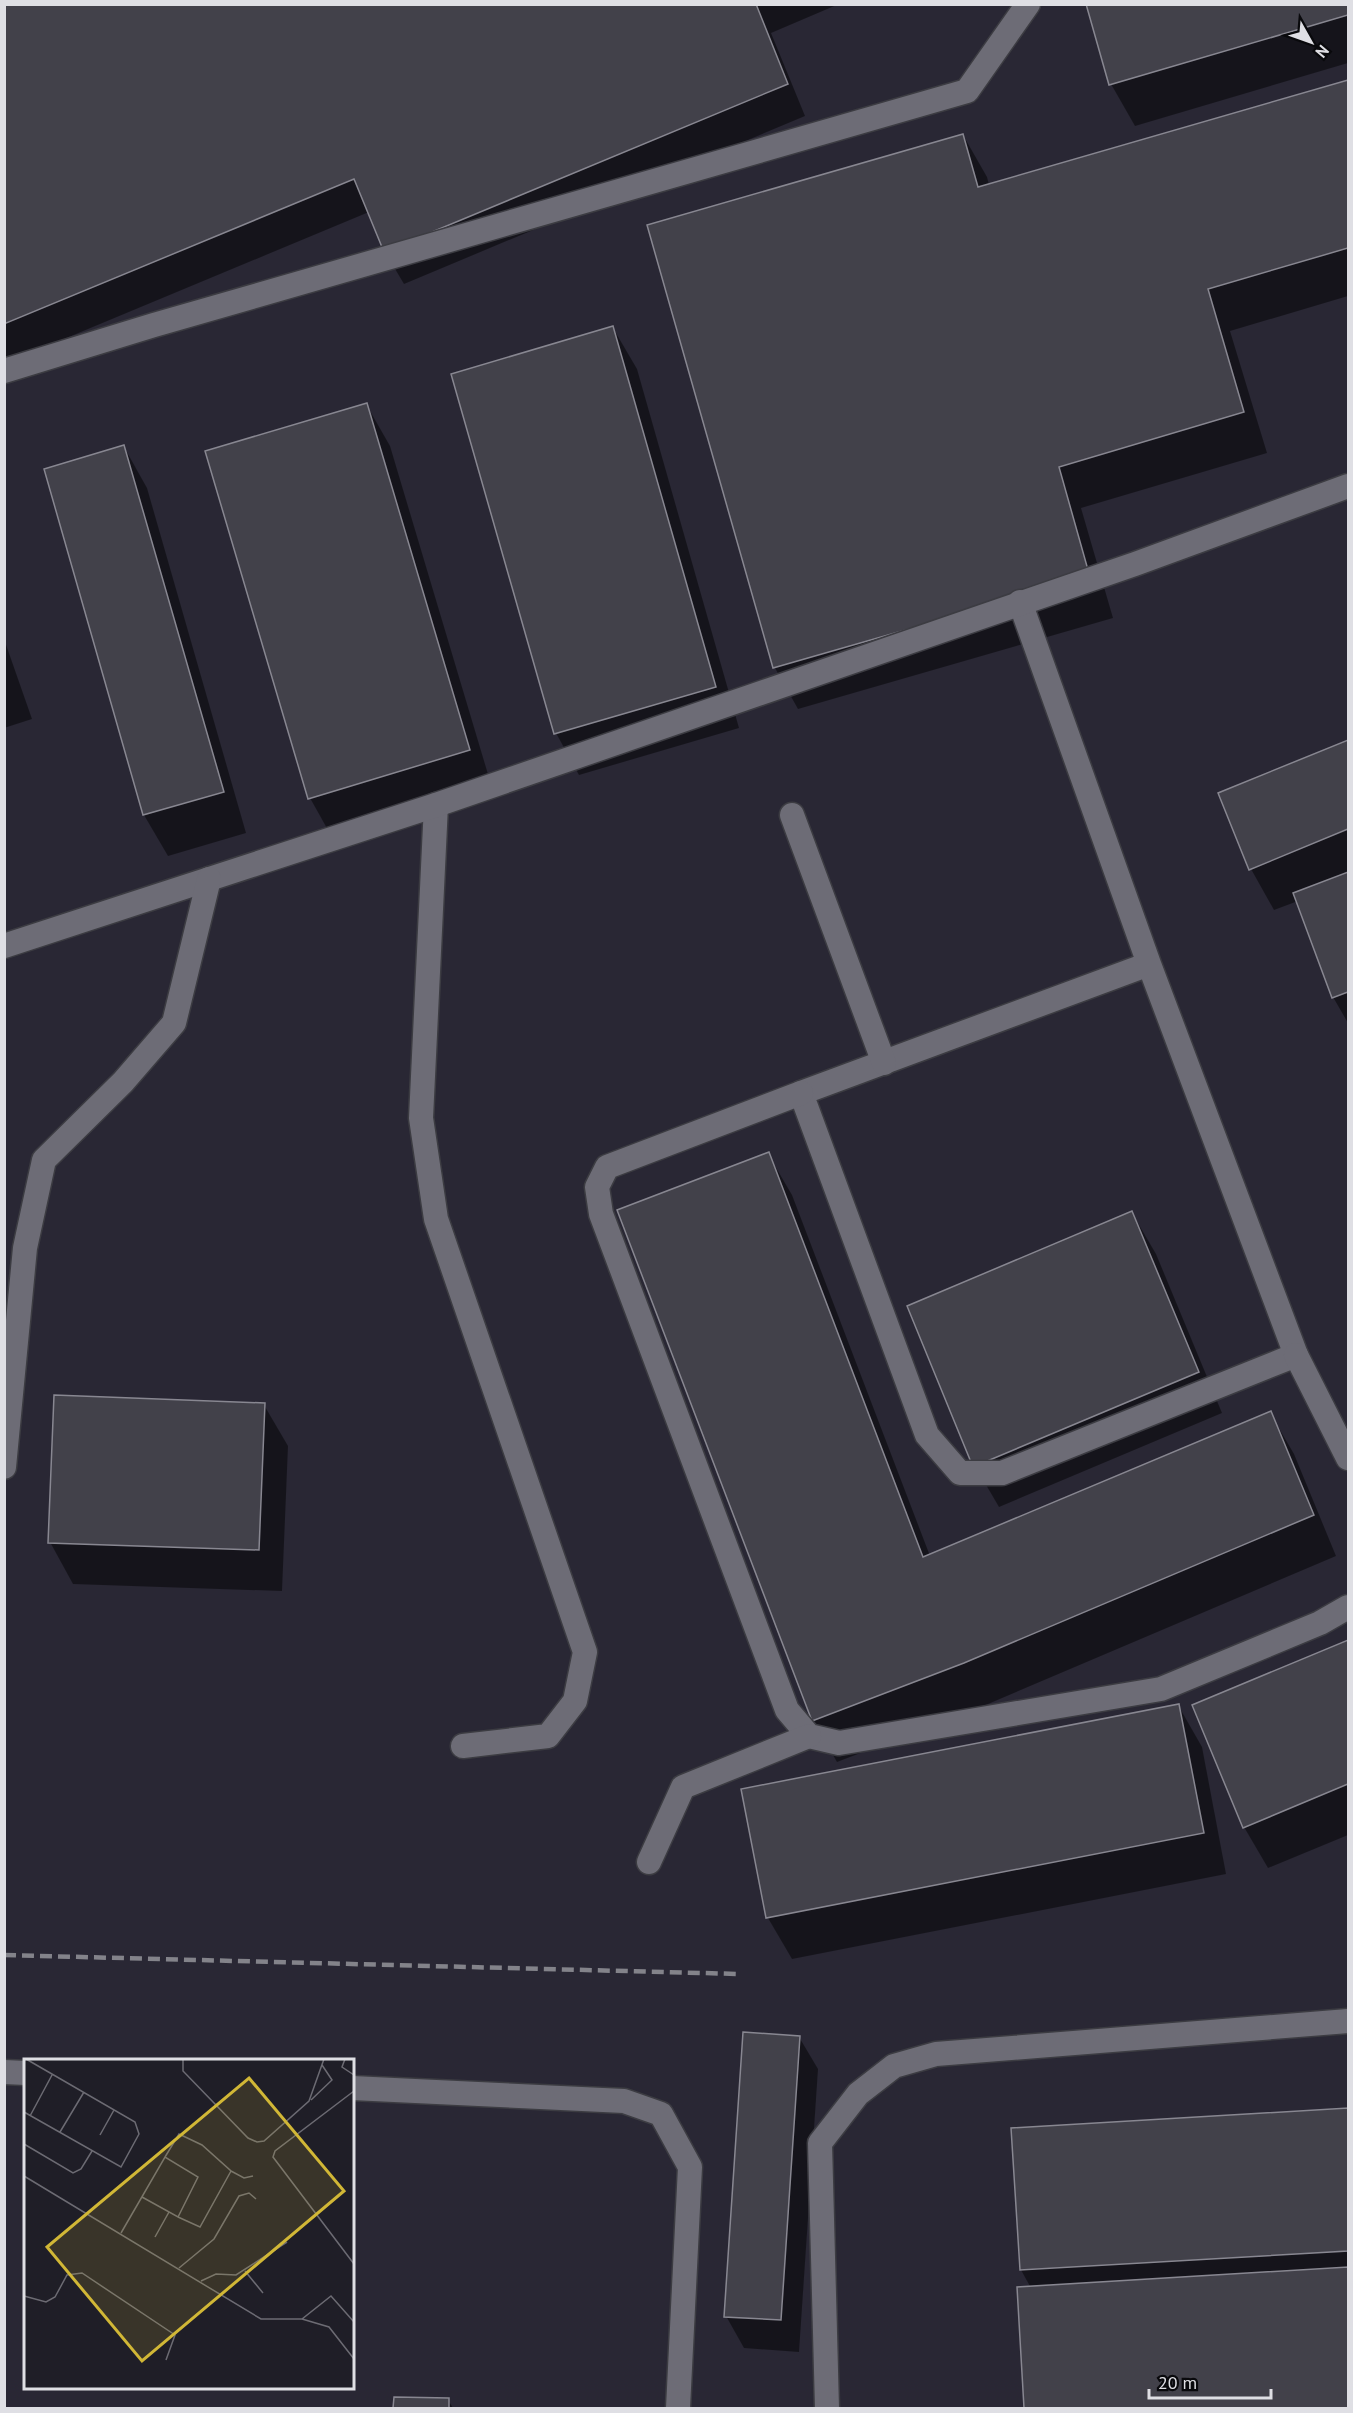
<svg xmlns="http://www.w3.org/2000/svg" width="1353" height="2413" font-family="'PT Sans',sans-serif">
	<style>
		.built { fill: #292734; fill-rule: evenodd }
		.shadow { fill: #0007 }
		.building { fill: #42414a; stroke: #888791; stroke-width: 1.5 }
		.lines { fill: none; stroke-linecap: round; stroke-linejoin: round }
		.service-casing { stroke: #3c3c42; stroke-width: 27 }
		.service { stroke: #6d6c76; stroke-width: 24 }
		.rail { stroke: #83838a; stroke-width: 4.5; stroke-dasharray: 12 6; stroke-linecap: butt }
		.inset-road { fill: none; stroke: #6c6b73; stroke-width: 1.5 }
		.view { fill: #d1b736; fill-opacity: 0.15; stroke: #d1b736; stroke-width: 3 }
		.inset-edge { fill: none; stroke: #dfdfe4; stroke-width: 3 }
	</style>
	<rect width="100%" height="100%" fill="#1f1e27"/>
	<!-- built -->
	<path class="built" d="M5 5H1348V2408H5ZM26 2060H352V2388H26Z"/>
	<!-- shadow -->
	<g class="shadow">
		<polygon points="4,4 839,4 771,33 805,116 404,284 385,252 369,212 4,364"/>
		<polygon points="1088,4 1348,4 1348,63 1135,126 1111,84"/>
		<polygon points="1348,81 1348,296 1230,331 1267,453 1081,508 1113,618 798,709 775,668 649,226 963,135 987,177 989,185"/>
		<polygon points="613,328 637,369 739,728 579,775 556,733"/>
		<polygon points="366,404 390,446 493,791 333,839 310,798"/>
		<polygon points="124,447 147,488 246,833 168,856 144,815 46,470"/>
		<polygon points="4,639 32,719 4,728"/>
		<polygon points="1348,741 1348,1023 1333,997 1298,901 1274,910 1251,869 1220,794"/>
		<polygon points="768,1154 792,1195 930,1556 1270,1413 1294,1454 1336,1556 988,1704 837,1762 813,1720"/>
		<polygon points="1132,1213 1156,1254 1222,1413 999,1507 975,1466"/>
		<polygon points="264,1405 288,1446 282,1591 73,1584 50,1542"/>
		<polygon points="1348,1641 1348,1835 1268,1868 1244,1827 1194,1705"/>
		<polygon points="1178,1705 1202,1747 1226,1874 792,1959 768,1918"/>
		<polygon points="799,2037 818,2069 799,2352 744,2348 726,2316"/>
		<polygon points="1348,2109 1348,2408 1026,2408 1019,2288 1031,2288 1021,2270 1013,2129"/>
		<polygon points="395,2398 448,2400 453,2408 395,2408"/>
	</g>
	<!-- building -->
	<g class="building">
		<polygon points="4,4 756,4 788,84 384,252 354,179 4,324"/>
		<polygon points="1086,4 1348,4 1348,15 1109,85"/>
		<polygon points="1348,80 1348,248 1208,289 1244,412 1059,467 1090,577 773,668 647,225 963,134 978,187"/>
		<polygon points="613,326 716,687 554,734 451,374"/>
		<polygon points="367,403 470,750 308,799 205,451"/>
		<polygon points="124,445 224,792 143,815 44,469"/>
		<polygon points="1348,740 1348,829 1249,870 1218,793"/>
		<polygon points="1348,872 1348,992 1332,998 1293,893"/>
		<polygon points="769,1152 923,1557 1271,1411 1314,1515 964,1663 812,1721 617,1210"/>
		<polygon points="1132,1211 1199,1372 973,1467 907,1306"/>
		<polygon points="54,1395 265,1403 259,1550 48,1543"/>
		<polygon points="1348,1640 1348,1784 1243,1828 1192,1705"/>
		<polygon points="1179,1704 1204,1833 766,1918 741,1789"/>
		<polygon points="743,2032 800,2036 781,2320 724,2317"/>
		<polygon points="1348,2108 1348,2251 1020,2270 1011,2128"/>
		<polygon points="1348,2267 1348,2408 1024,2408 1017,2287"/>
		<polygon points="394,2397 449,2398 449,2408 393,2408"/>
	</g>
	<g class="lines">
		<defs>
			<g id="service">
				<polyline points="4,371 154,325 967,91 1028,4"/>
				<polyline points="1020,602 1149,964 1296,1355 1002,1473 960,1473 927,1435 801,1093 1149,964"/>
				<polyline points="436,805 421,1118 436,1219 585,1652 575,1701 548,1736 463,1746"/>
				<polyline points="792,815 884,1063"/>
				<polyline points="4,946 436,805 1135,564 1348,486"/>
				<polyline points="801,1093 607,1167 597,1187 601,1214 787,1710 809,1736 839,1743 1161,1689 1320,1623 1348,1607"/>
				<polyline points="1296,1355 1348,1458"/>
				<polyline points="4,1467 25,1248 44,1160 123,1082 174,1023 209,879"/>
				<polyline points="649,1862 683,1787 809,1736"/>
				<polyline points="4,2072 26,2073"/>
				<polyline points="352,2088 624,2101 661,2114 690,2167 678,2408"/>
				<polyline points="827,2408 820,2143 858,2094 894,2066 936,2054 1348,2021"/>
			</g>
		</defs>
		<!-- service casing -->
		<use href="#service" class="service-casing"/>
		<!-- service -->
		<use href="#service" class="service"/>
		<!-- rail -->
		<polyline class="rail" points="4,1955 740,1974"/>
	</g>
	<!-- overview -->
	<g transform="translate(24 2059)">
		<rect width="330" height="330" fill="#1f1e27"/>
		<path class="inset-road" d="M159 0V12L224 79 233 83 240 82 285 42 300 0M321 0 318 8 330 16M330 32 251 92 249 98 330 205M287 41 308 21 298 6M0 53 97 108 115 75 111 63 2 0M6 57 28 16M36 73 60 33M76 76 90 51M0 85 49 114 57 110 68 92M141 98 155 75 178 86 207 112 176 168 154 158M207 112 220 119 229 117M0 117 237 260H278L307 237 330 263M97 174 141 98 174 118 154 158 118 138M131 178 145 153M155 209 190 180 215 137 225 134 232 140M221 212 239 234M177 222 192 215 212 216 263 183M0 237 22 243 31 238 43 216 58 214 151 276 142 301M278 260 305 268 330 300"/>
		<path class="view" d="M225 19 320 132 118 302 23 188Z"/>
		<rect width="330" height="330" class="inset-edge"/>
	</g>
	<!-- border -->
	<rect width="1353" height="2413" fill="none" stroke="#dfdfe4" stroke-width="12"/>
	<!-- north arrow -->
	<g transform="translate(1311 42) rotate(130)" stroke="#09090c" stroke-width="4.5" paint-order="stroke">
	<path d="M0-4.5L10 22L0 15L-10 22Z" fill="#dfdfe4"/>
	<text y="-9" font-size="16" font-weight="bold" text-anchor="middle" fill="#dfdfe4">N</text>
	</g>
	<!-- scale -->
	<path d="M1149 2389v9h122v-9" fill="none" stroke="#dfdfe4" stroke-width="3"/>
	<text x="1158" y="2389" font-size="18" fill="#dfdfe4" stroke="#09090c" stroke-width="4.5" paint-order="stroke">20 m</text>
</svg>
